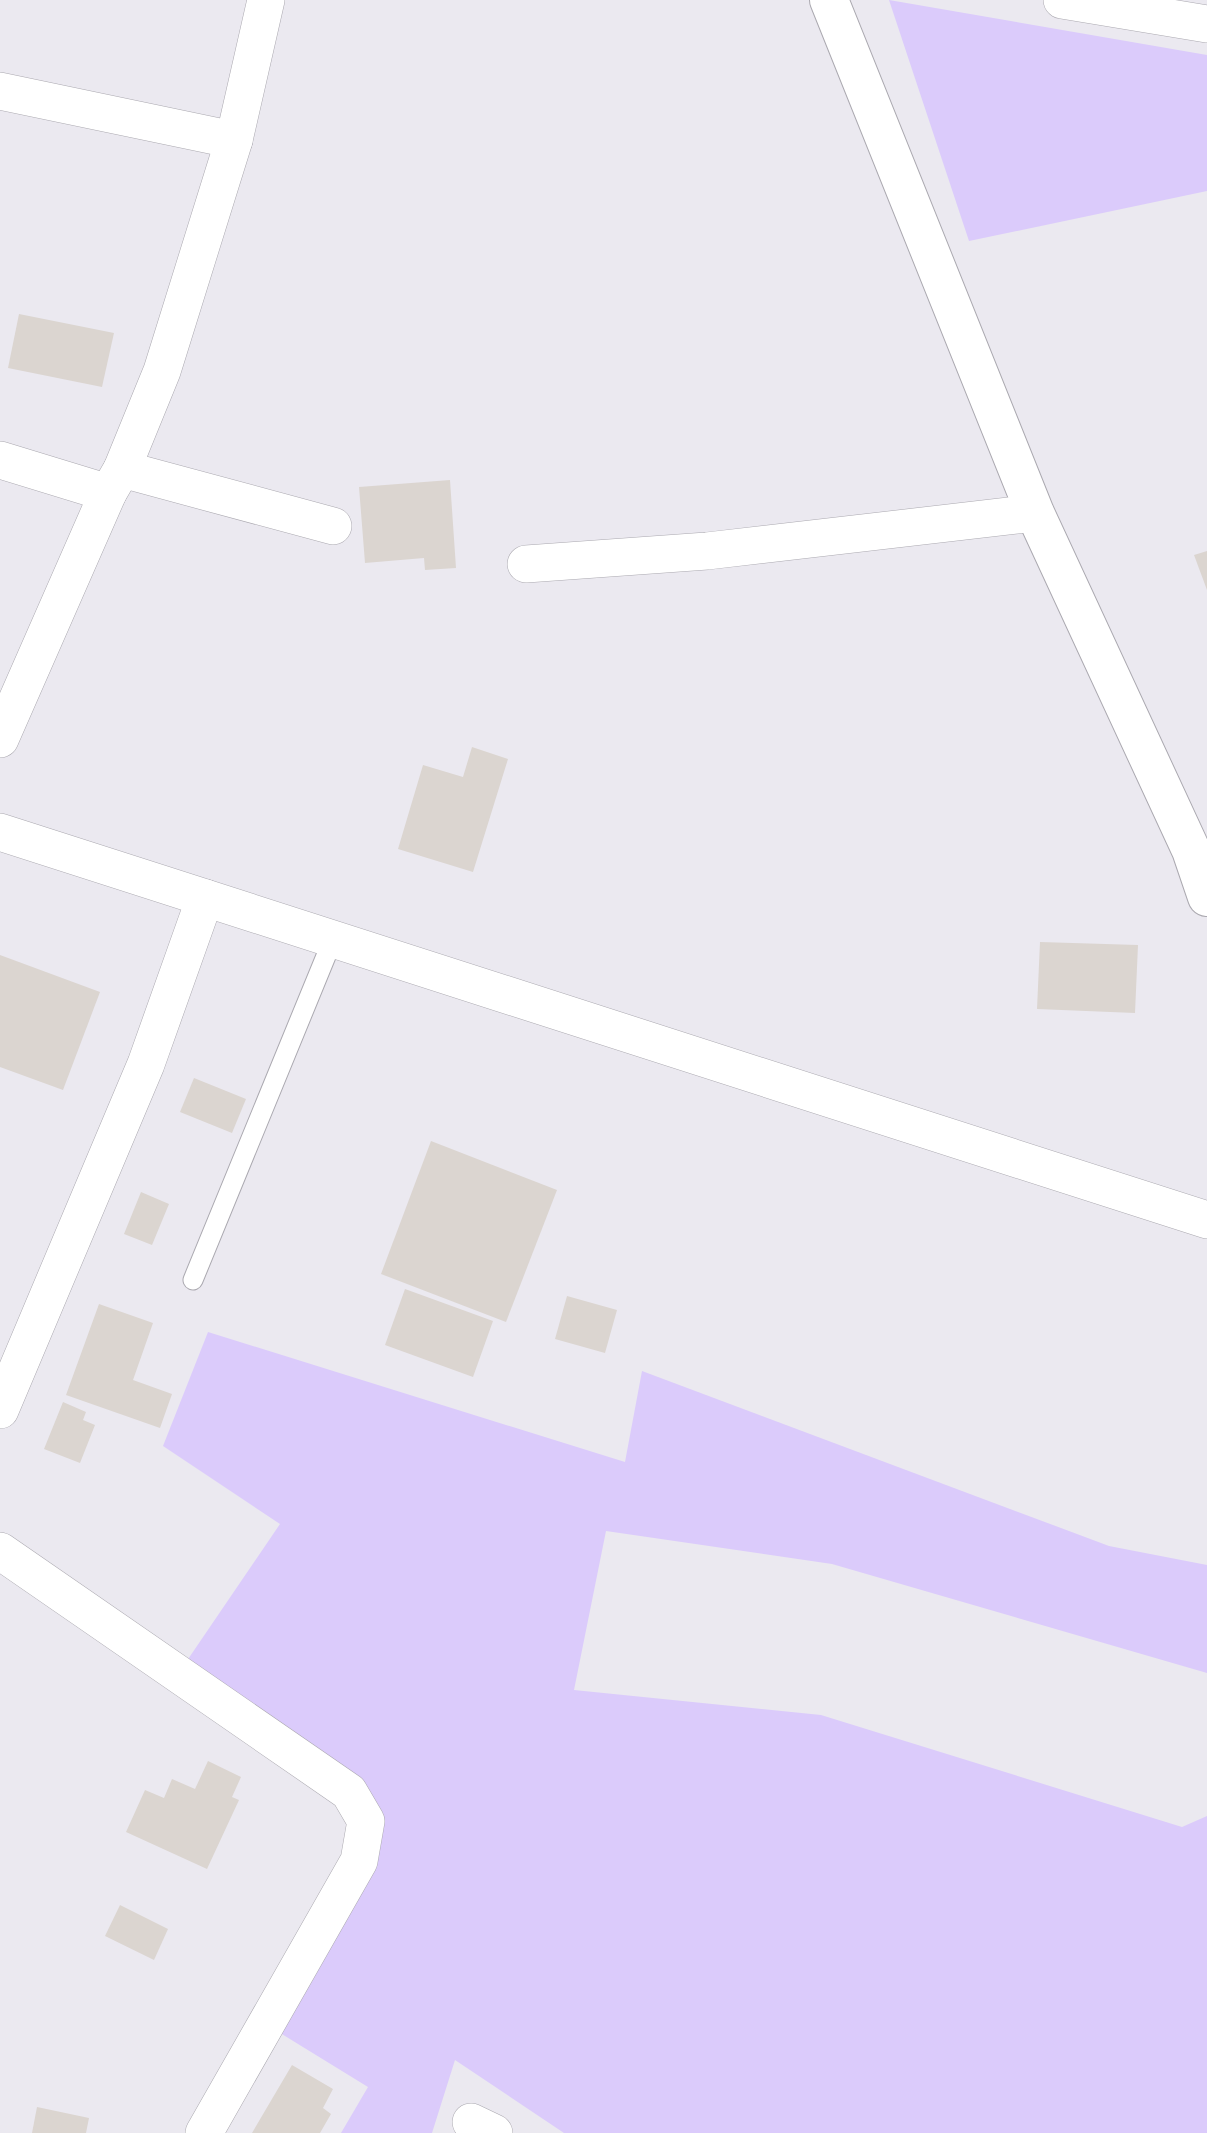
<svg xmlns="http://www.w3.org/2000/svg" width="1207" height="2133" font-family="'Noto Serif',serif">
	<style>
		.green { fill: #dbcbfb }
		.building { fill: #dbd5d0 }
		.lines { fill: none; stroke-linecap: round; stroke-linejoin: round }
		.service-casing { stroke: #aba9b0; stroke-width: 21 }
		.minor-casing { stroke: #aba9b0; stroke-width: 38 }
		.tertiary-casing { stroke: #aba9b0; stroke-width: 40 }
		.service { stroke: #fff; stroke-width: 19 }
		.minor { stroke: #fff; stroke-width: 37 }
		.tertiary { stroke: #fff; stroke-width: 38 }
	</style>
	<rect width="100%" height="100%" fill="#ebe9f0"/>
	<!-- green -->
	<g class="green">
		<polygon points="889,0 1207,55 1207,191 969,241"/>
		<polygon points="208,1332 625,1462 642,1371 1109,1546 1207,1565 1207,1673 832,1564 606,1531 574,1690 821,1715 1182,1827 1207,1816 1207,2133 564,2133 455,2060 432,2133 341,2133 368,2087 272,2028 379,1819 182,1668 280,1524 163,1446"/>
	</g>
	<!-- building -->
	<g class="building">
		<polygon points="19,314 114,333 102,387 8,368"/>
		<polygon points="450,480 456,568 425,570 424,558 365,563 359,487"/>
		<polygon points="1207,551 1207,590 1194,555"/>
		<polygon points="472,747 508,759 473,872 398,849 423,765 463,777"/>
		<polygon points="1040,942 1138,945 1135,1013 1037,1009"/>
		<polygon points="0,955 100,992 63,1090 0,1067"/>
		<polygon points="194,1078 246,1099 232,1133 180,1112"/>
		<polygon points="431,1141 557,1190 506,1322 381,1274"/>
		<polygon points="141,1192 169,1204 152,1245 124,1234"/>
		<polygon points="405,1289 493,1321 473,1377 385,1345"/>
		<polygon points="567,1296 617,1310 605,1353 555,1339"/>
		<polygon points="99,1304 153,1323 133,1380 172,1394 160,1428 66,1395"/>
		<polygon points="63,1402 86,1412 83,1420 95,1425 80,1463 44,1449"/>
		<polygon points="208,1761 241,1777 232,1797 239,1800 207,1869 126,1832 145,1790 164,1798 172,1779 195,1789"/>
		<polygon points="120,1905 168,1929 154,1960 105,1936"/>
		<polygon points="292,2065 333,2089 323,2108 331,2114 320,2133 252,2133"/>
		<polygon points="37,2107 89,2118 86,2133 32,2133"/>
	</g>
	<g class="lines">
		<defs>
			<polyline id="service" points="193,1280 333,939"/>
			<g id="minor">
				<polyline points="1062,0 1207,24"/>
				<polyline points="0,91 234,140"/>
				<polyline points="0,460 108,493"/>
				<polyline points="122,469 333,526"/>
				<polyline points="526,564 707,551 1035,513"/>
				<polyline points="0,739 108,493 122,469 162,371 234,140 266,0"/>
				<polyline points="0,832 1207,1220"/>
				<polyline points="0,1410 146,1064 205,898"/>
				<polyline points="0,1551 349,1792 366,1821 359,1861 204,2133"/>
				<polyline points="471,2122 494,2133"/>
			</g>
			<polyline id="tertiary" points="829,0 1035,513 1191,850 1207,897"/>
		</defs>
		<!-- service casing -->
		<use href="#service" class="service-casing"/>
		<!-- minor casing -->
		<use href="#minor" class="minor-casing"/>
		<!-- tertiary casing -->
		<use href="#tertiary" class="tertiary-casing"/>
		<!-- service -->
		<use href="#service" class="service"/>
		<!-- minor -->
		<use href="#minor" class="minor"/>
		<!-- tertiary -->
		<use href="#tertiary" class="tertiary"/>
	</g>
</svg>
